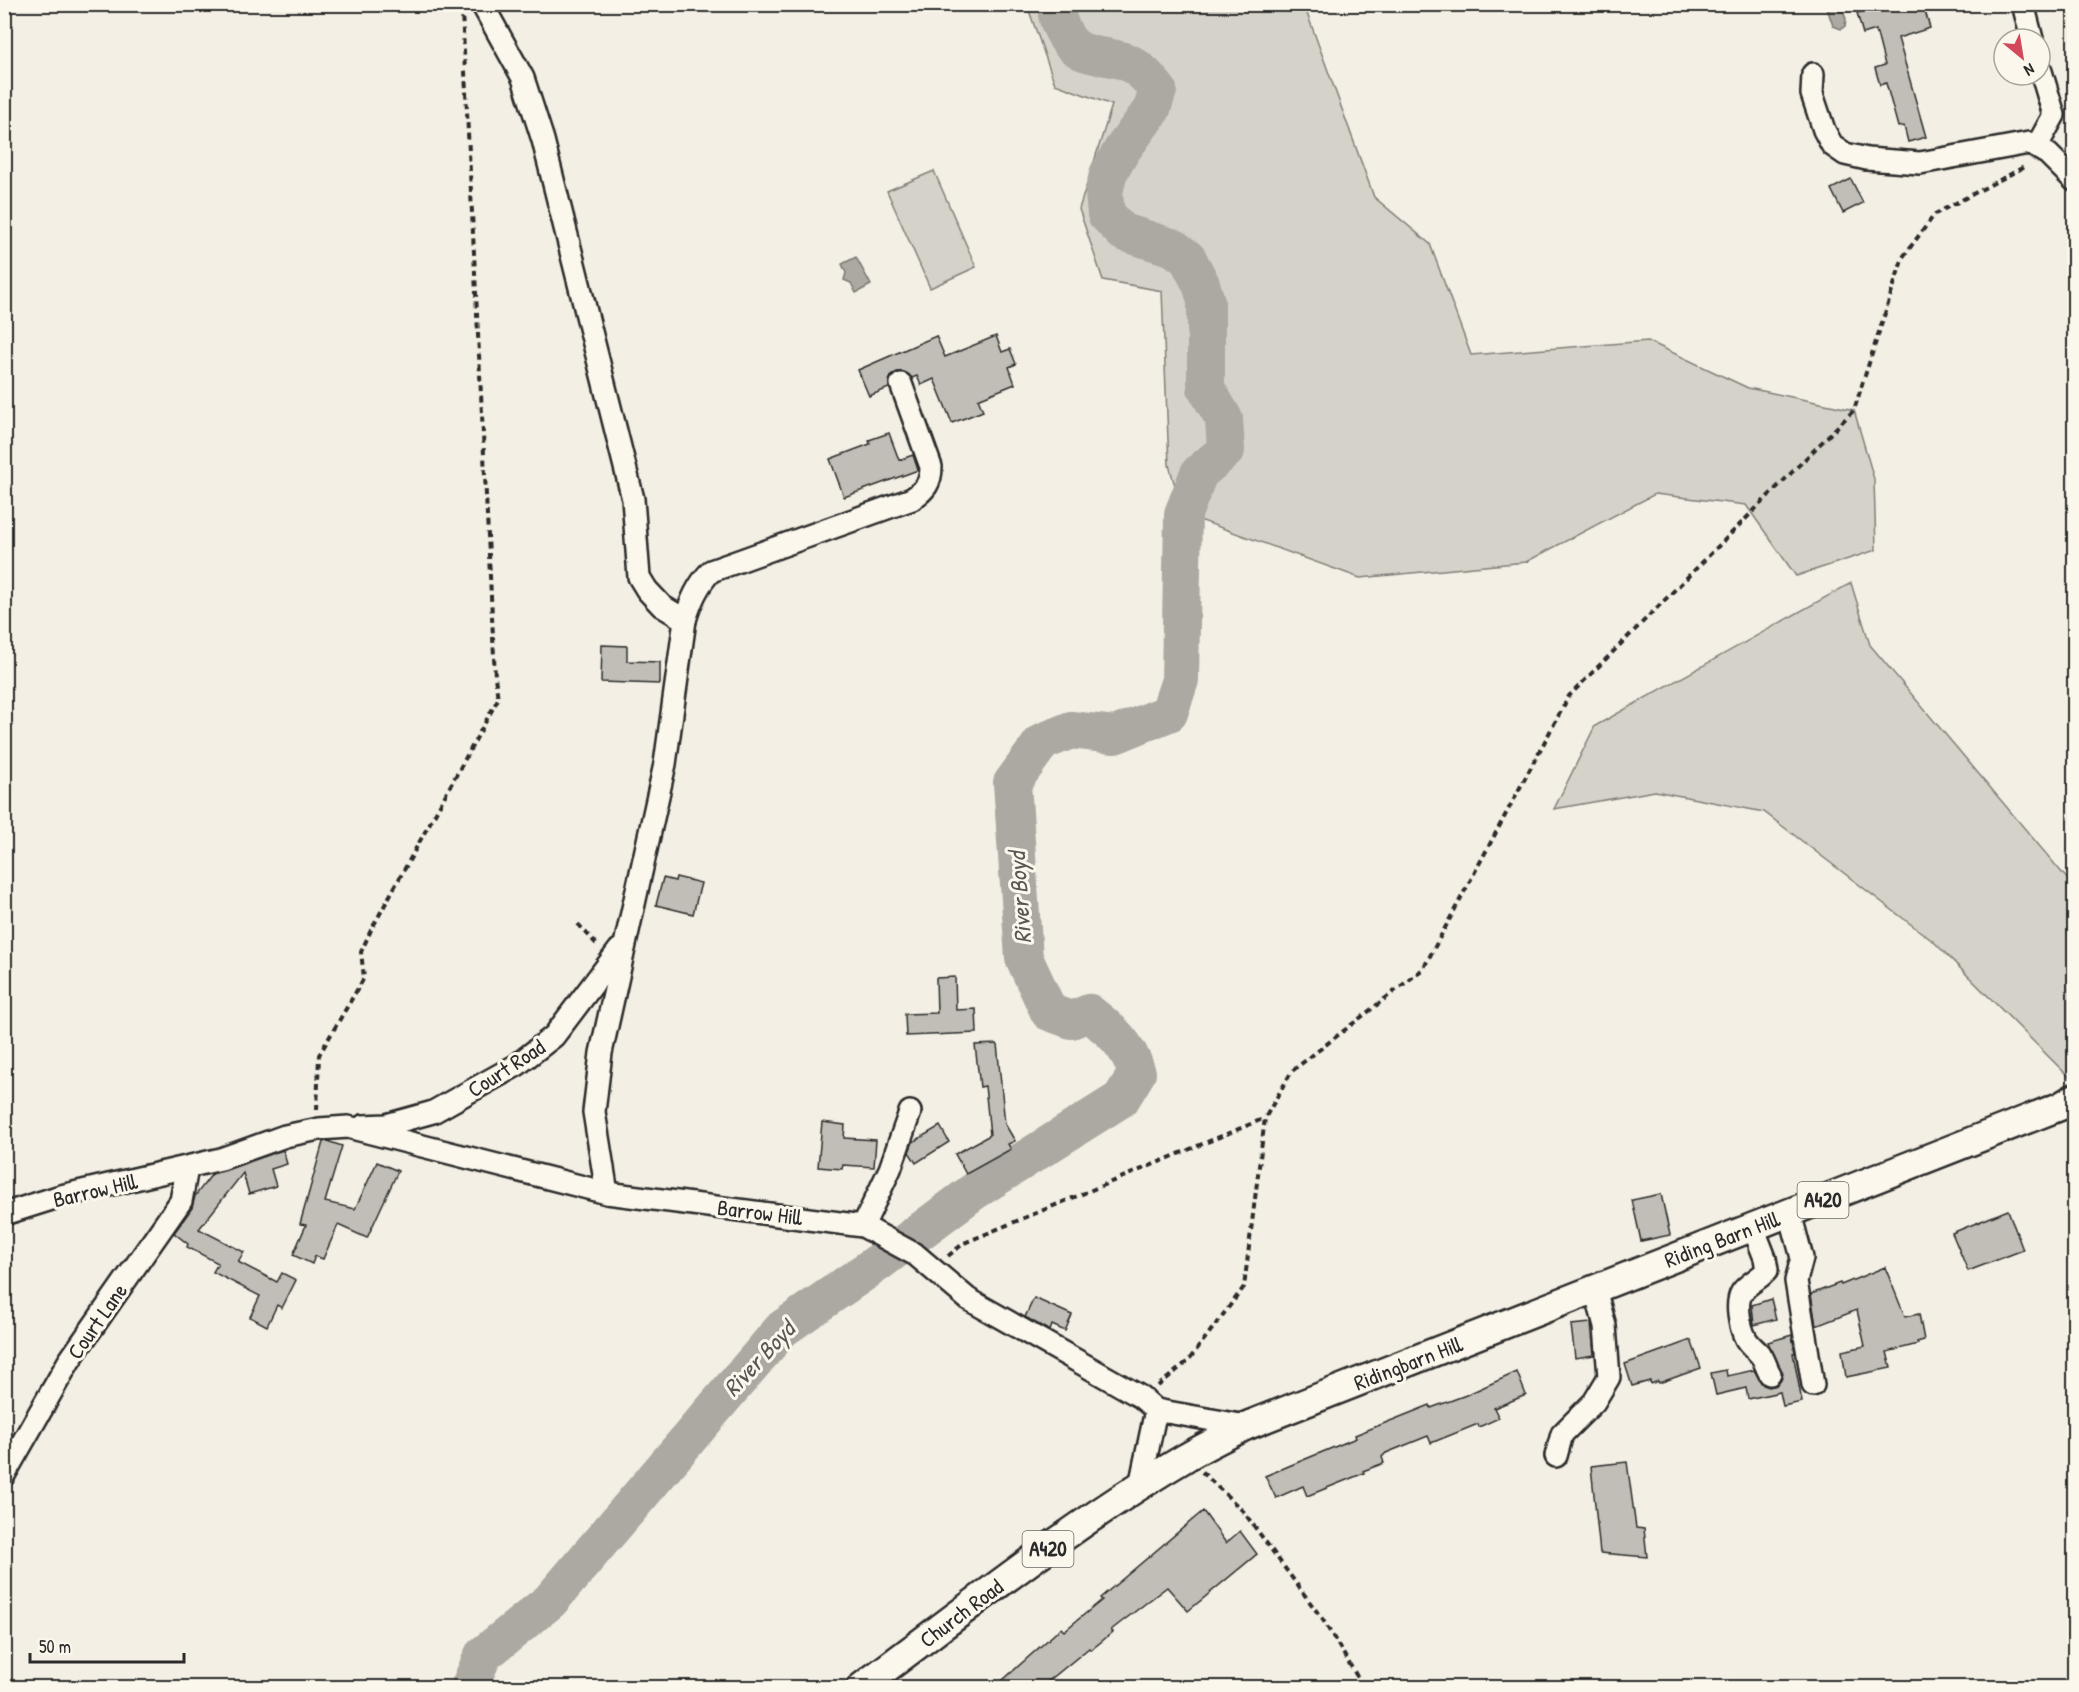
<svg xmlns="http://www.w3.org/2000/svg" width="2079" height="1692" font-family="'Patrick Hand',sans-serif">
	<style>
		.green { fill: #d5d2c9; stroke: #807e7a; stroke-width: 1.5 }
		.water { fill: #aca9a2; stroke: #787772; stroke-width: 1.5 }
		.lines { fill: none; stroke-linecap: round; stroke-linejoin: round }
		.river { stroke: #aca9a2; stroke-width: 38 }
		.building { fill: #c0beb6; stroke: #2b2b2b; stroke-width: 1.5 }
		.minor-casing { stroke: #2b2b2b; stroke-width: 26 }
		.major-casing { stroke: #2b2b2b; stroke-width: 32 }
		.path { stroke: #2b2b2b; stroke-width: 4; stroke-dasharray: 6 4.5; stroke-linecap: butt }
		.minor { stroke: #fbf7ec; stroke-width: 21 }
		.major { stroke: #fbf7ec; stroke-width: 27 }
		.labels { text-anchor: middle; stroke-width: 6; stroke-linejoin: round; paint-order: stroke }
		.shield { fill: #fbf7ec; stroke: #696865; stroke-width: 1.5 }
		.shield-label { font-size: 21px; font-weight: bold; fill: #2b2b2b }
		.street-label { font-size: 22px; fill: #2b2b2b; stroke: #fbf7ec }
		.water-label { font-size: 24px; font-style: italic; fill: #585755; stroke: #fbf7ec }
	</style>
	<rect width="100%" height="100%" fill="#f3efe4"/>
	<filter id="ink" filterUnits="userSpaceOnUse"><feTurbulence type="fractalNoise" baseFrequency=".0167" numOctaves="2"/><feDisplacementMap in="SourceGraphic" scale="12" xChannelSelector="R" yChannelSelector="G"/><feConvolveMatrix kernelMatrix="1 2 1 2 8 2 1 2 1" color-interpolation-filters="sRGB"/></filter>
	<g filter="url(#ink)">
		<!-- green -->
		<g class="green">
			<polygon points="1027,5 1304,5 1374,197 1430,244 1471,355 1648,341 1748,388 1854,410 1874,479 1876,550 1796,576 1746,505 1655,494 1526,562 1360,578 1183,514 1169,465 1162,291 1103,280 1079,209 1112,105 1055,84"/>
			<polygon points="934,171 976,267 930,288 887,191"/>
			<polygon points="1851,583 1870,645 2074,887 2074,1075 2070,1078 1934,942 1764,812 1655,791 1554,809 1595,726"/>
		</g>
		<!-- water -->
		<g class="water">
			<polygon points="1826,5 1841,5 1846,19 1845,26 1841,29 1833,26"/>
			<polygon points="856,257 871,285 856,293 851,283 844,280 846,273 842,264"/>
		</g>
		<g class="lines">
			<!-- river -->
			<path class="river" d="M469 1688 483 1655 550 1601 782 1329 879 1262 973 1192 1121 1099 1137 1073C1128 1044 1112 1031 1089 1013L1071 1020 1049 1012 1024 958 1012 783 1042 742 1071 730 1115 735 1169 713 1180 680 1183 514 1199 473 1226 450 1224 419 1206 388V301L1201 284 1188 259 1174 248 1123 232 1106 214 1104 193 1108 174 1122 150 1152 109 1158 90C1150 79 1143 71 1131 64 1105 51 1077 63 1063 31 1058 21 1056 15 1057 4"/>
		</g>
		<!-- building -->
		<g class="building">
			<polygon points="1888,4 1923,4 1930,28 1898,38 1926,137 1908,142 1904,126 1898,127 1886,83 1880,85 1875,68 1885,65 1876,30 1863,34 1857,13"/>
			<polygon points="1851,179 1863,203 1843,213 1831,189"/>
			<polygon points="936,336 945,357 996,336 1002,352 1010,349 1016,364 1009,367 1015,384 978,399 983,411 952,423 934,379 921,385 917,376 912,378 904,372 897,372 891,376 889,388 869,396 858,370"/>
			<polygon points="889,433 899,460 913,455 918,470 844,497 830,459 870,444 869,440"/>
			<polygon points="602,645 627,646 627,661 660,662 660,684 601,682"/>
			<polygon points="676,877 701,883 693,914 656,905 663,878 675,881"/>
			<polygon points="955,977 956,1010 976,1009 977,1033 906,1036 905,1014 937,1013 936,978"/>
			<polygon points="997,1044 1005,1124 1015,1141 1008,1144 1011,1149 966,1174 955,1154 990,1135 985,1086 980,1087 975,1045"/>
			<polygon points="822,1122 845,1125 844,1138 876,1140 874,1167 843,1165 842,1169 818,1167"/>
			<polygon points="940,1126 949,1142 916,1163 909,1152 913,1142"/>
			<polygon points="327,1141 342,1146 325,1202 355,1209 377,1162 398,1171 367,1238 338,1225 323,1259 315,1256 312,1264 293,1255 306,1225 300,1224 323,1142"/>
			<polygon points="283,1150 287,1164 271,1169 276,1186 249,1194 243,1173 199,1229 244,1252 238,1262 277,1282 282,1273 296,1280 282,1308 277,1305 267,1326 250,1317 260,1296 213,1272 218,1263 187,1247 188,1244 174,1233 192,1208 195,1196 212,1174"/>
			<polygon points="1661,1194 1670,1235 1641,1241 1632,1200"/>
			<polygon points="2008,1210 2023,1250 1968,1271 1952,1233"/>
			<polygon points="1885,1267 1905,1317 1919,1314 1924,1340 1917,1342 1918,1344 1887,1352 1891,1368 1846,1377 1842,1351 1865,1346 1857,1310 1816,1326 1811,1294 1840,1283 1841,1285"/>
			<polygon points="1034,1298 1072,1315 1065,1331 1052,1325 1050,1331 1025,1317"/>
			<polygon points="1771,1299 1776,1319 1754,1325 1752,1305"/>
			<polygon points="1591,1323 1594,1355 1575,1358 1571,1325"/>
			<polygon points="1792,1335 1795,1353 1793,1353 1802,1402 1783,1406 1780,1392 1748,1399 1746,1388 1716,1395 1711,1373 1726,1370 1727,1376 1754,1370 1763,1385 1769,1387 1777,1385 1781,1380 1783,1374 1768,1342"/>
			<polygon points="1691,1340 1701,1368 1659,1383 1658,1381 1651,1384 1650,1381 1632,1386 1625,1364"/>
			<polygon points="1517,1372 1526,1395 1494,1408 1499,1418 1479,1427 1478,1424 1431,1443 1428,1436 1386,1453 1382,1457 1384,1463 1363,1471 1364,1473 1307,1496 1303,1486 1276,1498 1265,1476 1356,1438 1355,1435 1430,1405 1431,1408 1466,1395"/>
			<polygon points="1627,1462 1636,1528 1644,1529 1647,1557 1600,1553 1591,1466"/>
			<polygon points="1203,1511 1226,1543 1240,1531 1257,1554 1188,1611 1167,1587 1111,1630 1113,1632 1091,1650 1089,1648 1040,1688 994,1688 1061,1628 1064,1631 1102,1600 1100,1598"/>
		</g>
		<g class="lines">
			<defs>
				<g id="minor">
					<polyline points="482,4 523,78 543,140 633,499 639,577 647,590 662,606 685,620"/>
					<polyline points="2023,4 2032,39"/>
					<polyline points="1813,74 1812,94 1824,130 1832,145 1845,154 1867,159 1920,163 2029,143 2048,154 2074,180"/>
					<polyline points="2037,146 2054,115 2040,68"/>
					<polyline points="363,1126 386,1125 433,1112 517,1065 554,1036 619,950"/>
					<path d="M607 1193 594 1112 601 1053 665 764 685 620C691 601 697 586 711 571L912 499C925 490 931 483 931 467L901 384"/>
					<polyline points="1790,1213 1802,1258 1796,1281 1813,1385"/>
					<polyline points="4,1214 61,1196 221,1159 285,1136 319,1129 348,1127 607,1193 863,1226 916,1255 968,1299 1141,1397 1156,1410"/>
					<polyline points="863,1226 890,1169 910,1112"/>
					<path d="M1753 1227 1765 1258 1767 1270C1760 1279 1749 1282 1742 1292 1735 1303 1740 1328 1746 1339 1750 1346 1757 1350 1762 1357 1765 1362 1767 1369 1770 1374"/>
					<polyline points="1556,1456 1562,1434 1594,1402 1609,1377 1605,1326 1595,1289"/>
					<polyline points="4,1475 69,1361 181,1201 187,1168"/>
					<polyline points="1140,1486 1156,1410 1246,1426"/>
				</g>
				<path id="major" d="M860 1688C967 1609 1071 1525 1185 1458 1205 1446 1226 1436 1246 1426L2061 1106 2074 1098"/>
			</defs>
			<!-- minor casing -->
			<use href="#minor" class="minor-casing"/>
			<!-- major casing -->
			<use href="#major" class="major-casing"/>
			<!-- path -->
			<g class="path">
				<polyline points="2072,103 2074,89"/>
				<polyline points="578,924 599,947"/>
				<polyline points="317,1110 319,1055 364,978 361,952 371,930 498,699 495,677 462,11"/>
				<polyline points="948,1256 964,1243 1265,1118"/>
				<polyline points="1158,1386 1188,1361 1244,1287 1265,1118 1292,1071 1423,969 1569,696 1854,410 1903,257 1935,214 2026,166"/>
				<polyline points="1202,1472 1243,1511 1323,1620 1364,1688"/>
			</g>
			<!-- minor -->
			<use href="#minor" class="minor"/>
			<!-- major -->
			<use href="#major" class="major"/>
		</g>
	</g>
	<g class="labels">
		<!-- shield labels -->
		<g class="shield">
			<rect x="1797.5" y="1182" width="51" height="36" rx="4.5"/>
			<rect x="1022.5" y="1531" width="51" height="36" rx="4.5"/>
		</g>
		<g class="shield-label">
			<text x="1823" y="1207">A420</text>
			<text x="1048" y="1556">A420</text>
		</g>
		<!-- street labels -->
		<g class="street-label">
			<text transform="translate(506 1068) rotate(-33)" y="8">Court Road</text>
			<text transform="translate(95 1190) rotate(-13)" y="8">Barrow Hill</text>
			<text transform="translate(760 1212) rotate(7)" y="8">Barrow Hill</text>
			<text transform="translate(1722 1239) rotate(-21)" y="8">Riding Barn Hill</text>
			<text transform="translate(97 1321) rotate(-55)" y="8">Court Lane</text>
			<text transform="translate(1408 1363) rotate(-21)" y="8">Ridingbarn Hill</text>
			<text transform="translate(961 1613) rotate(-37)" y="8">Church Road</text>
		</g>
		<!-- water labels -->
		<g class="water-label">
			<text transform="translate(1020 898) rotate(-94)" y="8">River Boyd</text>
			<text transform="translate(759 1359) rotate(-47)" y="8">River Boyd</text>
		</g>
	</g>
	<!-- margin -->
	<rect width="2079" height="1692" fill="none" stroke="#fbf7ec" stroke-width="24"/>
	<rect x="12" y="12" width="2055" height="1668" fill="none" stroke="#2b2b2b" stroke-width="2" filter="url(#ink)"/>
	<!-- north arrow -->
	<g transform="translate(2022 57) rotate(150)"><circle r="28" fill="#fbf7ec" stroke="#a8a59f" stroke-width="1.5"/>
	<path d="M0-4.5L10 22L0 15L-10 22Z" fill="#d1495b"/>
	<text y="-9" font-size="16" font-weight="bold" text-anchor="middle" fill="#2b2b2b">N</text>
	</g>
	<!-- scale -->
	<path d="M30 1653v9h154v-9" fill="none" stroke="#2b2b2b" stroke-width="3"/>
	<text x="39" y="1653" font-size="18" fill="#2b2b2b" stroke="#fbf7ec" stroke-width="4.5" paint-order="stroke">50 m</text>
</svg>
